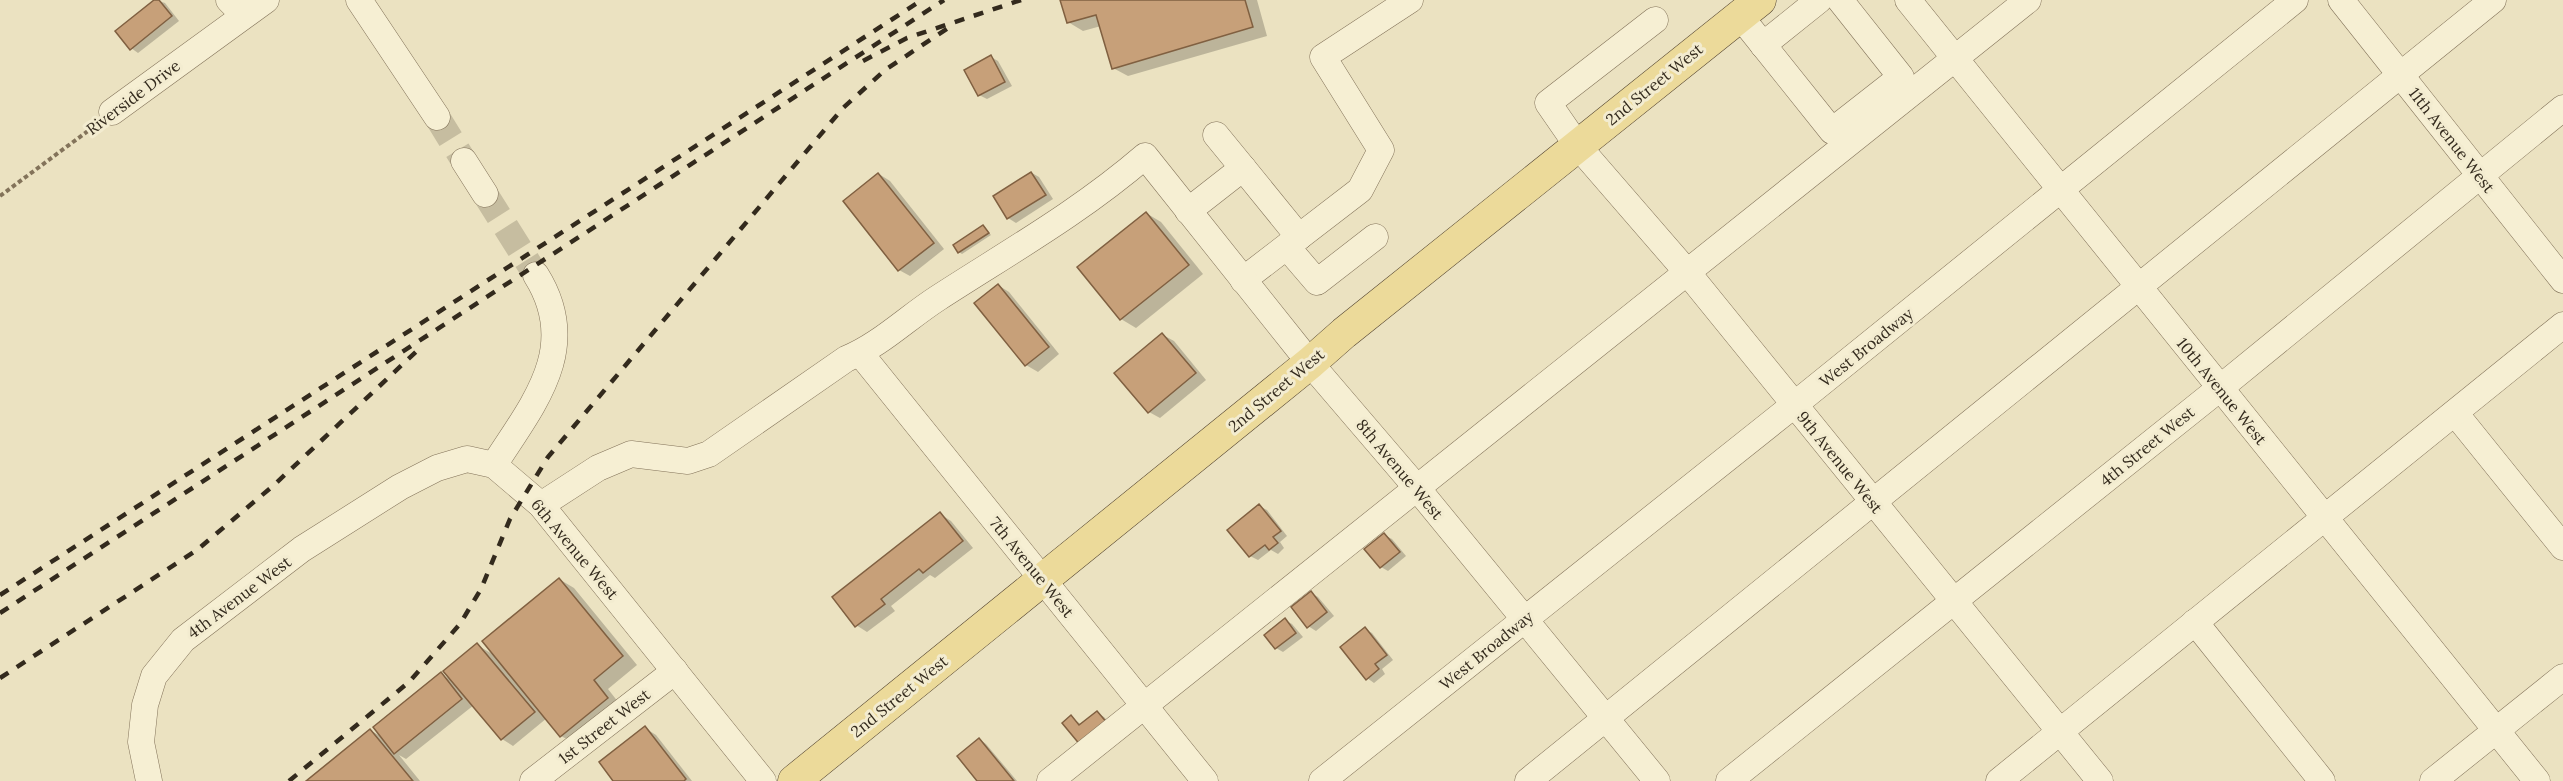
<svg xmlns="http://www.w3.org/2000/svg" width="2563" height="781" font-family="Lora,serif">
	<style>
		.shadow { fill: #0003 }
		.building { fill: #c7a079; stroke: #806041; stroke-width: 1.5 }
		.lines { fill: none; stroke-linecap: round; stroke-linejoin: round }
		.minor-tunnel { stroke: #c6bda0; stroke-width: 26; stroke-dasharray: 26 13; stroke-linecap: butt }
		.minor-casing { stroke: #83735a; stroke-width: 27 }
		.major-casing { stroke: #51412e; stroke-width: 33 }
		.path { stroke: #83735a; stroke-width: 4; stroke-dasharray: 4.5 3; stroke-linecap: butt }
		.minor { stroke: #f6efd3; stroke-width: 26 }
		.major { stroke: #ecda9a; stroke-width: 32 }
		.rail { stroke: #332a1d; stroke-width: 4.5; stroke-dasharray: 10 10; stroke-linecap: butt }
		.labels { text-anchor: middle; stroke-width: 6; stroke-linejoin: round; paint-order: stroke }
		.street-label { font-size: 16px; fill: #332a1d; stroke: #f3ecd0 }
	</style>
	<rect width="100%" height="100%" fill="#ebe2c1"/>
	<!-- shadow -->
	<g class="shadow">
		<polygon points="156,0 165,3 179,21 138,53 131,48"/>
		<polygon points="1062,0 1257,0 1267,36 1128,76 1113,68 1101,26 1083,31 1068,22"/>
		<polygon points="991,57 998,61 1012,86 987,99 979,95 966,70"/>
		<polygon points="1032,173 1039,177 1053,199 1016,223 1008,218 995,196"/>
		<polygon points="879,174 890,181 944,249 910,276 899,270"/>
		<polygon points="1146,213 1161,222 1203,274 1136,328 1121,319 1079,267"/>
		<polygon points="983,226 991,235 962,254 959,252"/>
		<polygon points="998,285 1009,292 1059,354 1038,372 1026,365 976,303"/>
		<polygon points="1163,335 1174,341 1206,380 1160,418 1149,412"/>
		<polygon points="1259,506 1267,510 1287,536 1280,542 1284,548 1278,554 1271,550 1258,560 1250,556"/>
		<polygon points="940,514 951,521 973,548 935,578 930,575 891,606 895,611 867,632 856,625"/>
		<polygon points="1384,535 1392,539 1406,556 1388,571 1381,567"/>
		<polygon points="559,579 574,588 637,665 608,689 622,707 576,744 561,736 547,718 513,746 502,739 474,705 406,759 399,755 420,781 308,781 370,730 382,737 441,674 454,682 477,645 494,655"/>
		<polygon points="1311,593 1318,597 1334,616 1316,631 1308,626"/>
		<polygon points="1285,620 1292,624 1303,637 1283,652 1276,648"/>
		<polygon points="1365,629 1372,633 1393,660 1382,669 1385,674 1374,683 1367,678"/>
		<polygon points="1097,713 1104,717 1114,728 1082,745 1071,717 1082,725"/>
		<polygon points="645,728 656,735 692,781 615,781"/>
		<polygon points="979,739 986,744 1017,781 979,781"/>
	</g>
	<!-- building -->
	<g class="building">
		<polygon points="154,0 159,0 172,16 130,50 115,31"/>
		<polygon points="1060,0 1245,0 1253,27 1112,69 1096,15 1067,23"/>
		<polygon points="991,55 1005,82 978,96 964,70"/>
		<polygon points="1031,172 1046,195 1007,219 993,196"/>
		<polygon points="878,173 934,243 898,271 843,201"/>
		<polygon points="1146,212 1189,265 1120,320 1077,267"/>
		<polygon points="983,225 989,233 958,253 953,245"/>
		<polygon points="998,284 1049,347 1025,366 974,303"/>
		<polygon points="1162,333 1196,373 1148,413 1114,373"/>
		<polygon points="1259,504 1281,531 1273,537 1278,543 1269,550 1265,545 1249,557 1227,530"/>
		<polygon points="940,512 963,541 923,573 919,569 881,599 885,604 855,627 832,597"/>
		<polygon points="1384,533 1400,552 1380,568 1364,549"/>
		<polygon points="559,578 623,656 594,680 608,698 560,737 482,641"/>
		<polygon points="1311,591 1327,612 1307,628 1291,607"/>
		<polygon points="1285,618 1296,633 1275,649 1264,635"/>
		<polygon points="1365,627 1387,655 1375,664 1379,669 1366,680 1340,647"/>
		<polygon points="477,643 535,712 501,740 443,671"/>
		<polygon points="441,672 462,699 394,754 373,727"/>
		<polygon points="1097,711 1108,724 1081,746 1062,723 1071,715 1079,725"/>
		<polygon points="645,726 686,779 684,781 613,781 599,762"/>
		<polygon points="370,729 413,781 306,781"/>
		<polygon points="979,738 1014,781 977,781 957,756"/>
	</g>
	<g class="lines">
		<!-- minor-tunnel -->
		<g class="minor-tunnel">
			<polyline points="437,117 464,161"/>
			<polyline points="485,194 536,275"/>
		</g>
		<defs>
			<g id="minor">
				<polyline points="229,0 244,15"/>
				<polyline points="359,0 437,117"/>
				<polyline points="1908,0 2537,781"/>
				<polyline points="2341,0 2563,280"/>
				<polyline points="1740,16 1832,131 1901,77 1840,0"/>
				<polyline points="1655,20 1548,103 1577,145 1687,272 2100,781"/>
				<polyline points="1763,45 1819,0"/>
				<polyline points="112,112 266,0"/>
				<polyline points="1216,135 1243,168"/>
				<polyline points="464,161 485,194"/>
				<polyline points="1188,211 1243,168 1299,237"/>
				<polyline points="1287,247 1317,282 1375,237"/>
				<polyline points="1243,280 1360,190 1381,150 1323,57 1410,0"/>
				<polyline points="860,353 1205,781"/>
				<polyline points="2455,413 2563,547"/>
				<path d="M494 465C533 404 582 348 536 275"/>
				<path d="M541 505 598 468 631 454 688 461 709 454 846 359C880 345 907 318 938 298 1009 252 1080 212 1145 156L1310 363 1417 488 1657 781"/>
				<polyline points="2195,622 2322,781"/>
				<polyline points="149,781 141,742 145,705 154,676 183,640 302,549 400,487 437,468 467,459 494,465 541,505 763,781"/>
				<polyline points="533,781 675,671"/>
				<polyline points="1050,781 2028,0"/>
				<polyline points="1322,781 1794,405 2295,0"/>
				<polyline points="1528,781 2493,0"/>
				<polyline points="1729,781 2220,388 2563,108"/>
				<polyline points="1999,781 2563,325"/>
				<polyline points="2433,781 2563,677"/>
			</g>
			<polyline id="major" points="794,781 1310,363 1344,333 1760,0"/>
		</defs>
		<!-- minor casing -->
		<use href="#minor" class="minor-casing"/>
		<!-- major casing -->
		<use href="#major" class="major-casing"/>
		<!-- path -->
		<polyline class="path" points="0,196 96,125"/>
		<!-- minor -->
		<use href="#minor" class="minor"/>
		<!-- major -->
		<use href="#major" class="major"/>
		<!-- rail -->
		<g class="rail">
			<polyline points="863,61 907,38 1021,0"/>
			<polyline points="0,595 922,0"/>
			<polyline points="0,613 944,0"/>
			<polyline points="0,678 197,550 274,485 420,348"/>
			<polyline points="289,781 409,682 460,624 481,589 510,519 548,457 843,108 885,70 954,24"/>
		</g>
	</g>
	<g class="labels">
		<!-- street labels -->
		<g class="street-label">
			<text transform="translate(1654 84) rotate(-39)" y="6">2nd Street West</text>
			<text transform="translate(133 97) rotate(-37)" y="6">Riverside Drive</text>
			<text transform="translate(2452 140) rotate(52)" y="6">11th Avenue West</text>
			<text transform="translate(1866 347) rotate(-39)" y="6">West Broadway</text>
			<text transform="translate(1276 390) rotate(-40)" y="6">2nd Street West</text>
			<text transform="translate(2222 391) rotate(51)" y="6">10th Avenue West</text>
			<text transform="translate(2147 446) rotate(-39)" y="6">4th Street West</text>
			<text transform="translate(1840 462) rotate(51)" y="6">9th Avenue West</text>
			<text transform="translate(1400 469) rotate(50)" y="6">8th Avenue West</text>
			<text transform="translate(575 549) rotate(50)" y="6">6th Avenue West</text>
			<text transform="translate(1032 567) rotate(51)" y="6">7th Avenue West</text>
			<text transform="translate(239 597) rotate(-37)" y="6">4th Avenue West</text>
			<text transform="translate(1486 650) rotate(-39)" y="6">West Broadway</text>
			<text transform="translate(899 696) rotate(-39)" y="6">2nd Street West</text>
			<text transform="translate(604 726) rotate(-38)" y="6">1st Street West</text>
		</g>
	</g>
</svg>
